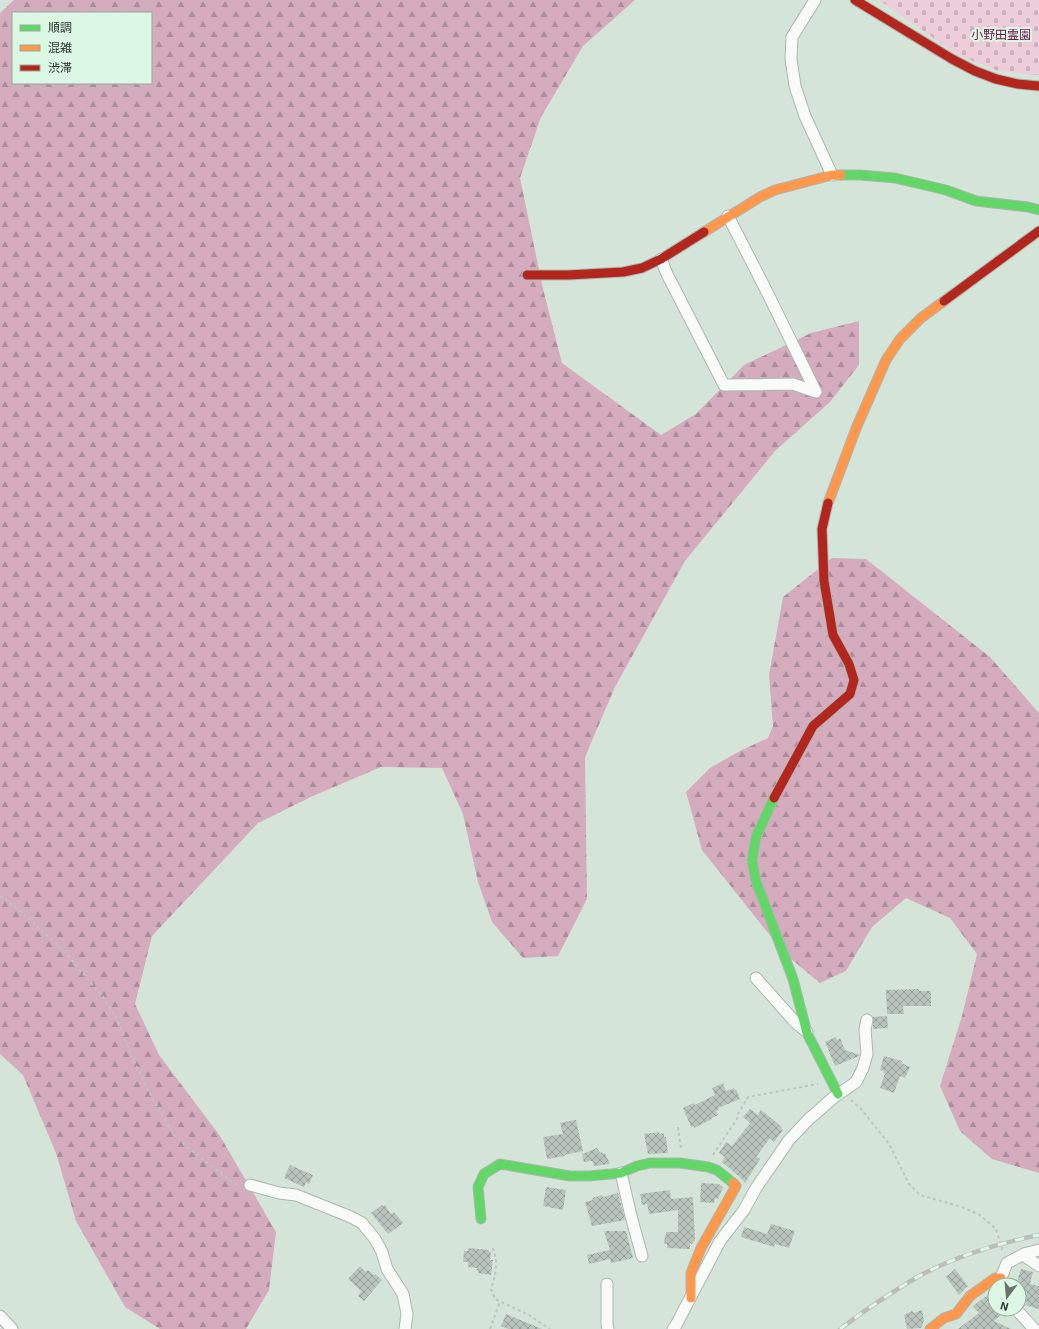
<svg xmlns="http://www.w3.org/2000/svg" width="1039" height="1329" font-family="'Exo 2','Noto Sans JP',sans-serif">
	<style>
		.forest { fill: url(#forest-firs); fill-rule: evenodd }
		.cemetery { fill: url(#cemetery-stones) }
		.building { fill: url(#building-cross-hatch) }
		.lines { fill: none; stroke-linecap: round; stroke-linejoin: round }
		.street-casing { stroke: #abb7af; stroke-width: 13 }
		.fast-casing { stroke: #abb7af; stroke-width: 11 }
		.slow-casing { stroke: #abb7af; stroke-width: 11 }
		.jam-casing { stroke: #abb7af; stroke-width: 11 }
		.path { stroke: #bfc4c0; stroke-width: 2; stroke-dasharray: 3 3; stroke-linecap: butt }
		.street { stroke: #f9fbf9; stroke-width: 11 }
		.fast { stroke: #63d668; stroke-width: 9 }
		.slow { stroke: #ff974d; stroke-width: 9 }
		.jam { stroke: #b3261e; stroke-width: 9 }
		.rail-casing { stroke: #babdba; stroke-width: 4.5 }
		.rail { stroke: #dcf7e3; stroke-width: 3; stroke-dasharray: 9; stroke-linecap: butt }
		.labels { text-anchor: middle; stroke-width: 4; stroke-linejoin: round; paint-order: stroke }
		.park-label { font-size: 12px; fill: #750f4c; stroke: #dcf7e3 }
	</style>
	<defs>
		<pattern id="forest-firs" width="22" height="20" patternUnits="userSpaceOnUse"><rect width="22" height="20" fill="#d4acbe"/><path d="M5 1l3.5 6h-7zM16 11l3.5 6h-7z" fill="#ac8d9b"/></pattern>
		<pattern id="cemetery-stones" width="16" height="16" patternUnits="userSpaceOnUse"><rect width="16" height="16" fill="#eccdd9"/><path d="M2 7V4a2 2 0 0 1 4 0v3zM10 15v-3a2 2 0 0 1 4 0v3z" fill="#cbb1bb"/></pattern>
		<pattern id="building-cross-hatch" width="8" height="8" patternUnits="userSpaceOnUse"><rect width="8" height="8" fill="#b8c4bc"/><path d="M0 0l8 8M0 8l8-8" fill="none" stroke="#96a099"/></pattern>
	</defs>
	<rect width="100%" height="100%" fill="#d5e4d9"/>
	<!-- forest -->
	<g class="forest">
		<path d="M14 0H635L583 46 541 117 520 178 543 289 562 363 661 435 696 414 744 365 811 333 859 321V365L830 402 775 451 685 561 615 687 585 757 587 899 558 956 523 958 492 922 478 882 463 814 442 768 381 767 313 796 258 823 152 936 135 1004 159 1055 220 1136 276 1232 269 1290 246 1329H160L125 1307 76 1221 56 1153 23 1075 0 1054V13ZM13 13H151V83H13Z"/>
		<polygon points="832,558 866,559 990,657 1039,713 1039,1173 992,1159 960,1131 940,1086 962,1016 977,954 950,918 906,898 872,927 846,971 820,983 784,953 702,850 686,792 710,768 740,751 768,738 773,726 769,675 783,597"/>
	</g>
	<!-- cemetery -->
	<polygon class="cemetery" points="879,0 1039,0 1039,75 1035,75 999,71 958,55"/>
	<!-- building -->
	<g class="building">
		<polygon points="919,989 919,991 931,991 931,1006 903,1006 904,1014 887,1014 886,990"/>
		<polygon points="887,1016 888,1028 873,1029 873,1017"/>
		<polygon points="836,1037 837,1040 840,1038 845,1050 860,1055 859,1056 835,1066 825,1042"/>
		<polygon points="884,1056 902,1061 901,1063 910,1067 905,1078 900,1076 894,1093 880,1088 885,1073 883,1073 884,1071 880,1070"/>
		<polygon points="723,1083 726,1091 734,1088 734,1090 736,1089 740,1099 718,1108 719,1109 716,1111 718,1115 712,1118 712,1119 694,1128 694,1126 691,1127 683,1108 694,1103 695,1105 715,1095 712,1088"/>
		<polygon points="750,1109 758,1115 761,1110 782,1127 781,1129 783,1130 774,1142 770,1138 756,1157 760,1159 745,1183 742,1179 722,1162 725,1157 719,1153 726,1142 732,1146 750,1123 743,1117"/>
		<polygon points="575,1120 576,1120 583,1151 564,1155 565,1156 547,1159 543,1137 563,1134 560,1123"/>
		<polygon points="659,1132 659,1134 664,1133 664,1137 666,1137 668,1153 648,1154 644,1134"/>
		<polygon points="597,1148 600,1153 602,1152 603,1154 605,1153 610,1164 594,1166 592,1161 584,1162 582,1154"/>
		<polygon points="290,1165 313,1175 309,1184 306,1182 304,1187 284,1178"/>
		<polygon points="701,1183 719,1184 723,1187 718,1199 715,1198 714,1203 700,1202"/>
		<polygon points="546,1187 566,1190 563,1210 543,1206"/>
		<polygon points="670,1190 671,1199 693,1197 695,1240 692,1244 690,1244 690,1249 667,1248 667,1244 664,1244 665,1235 666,1235 666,1232 678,1232 678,1210 649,1214 647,1204 642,1205 640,1194"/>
		<polygon points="618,1193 625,1220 592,1226 585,1202 593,1200 592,1198 602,1195 603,1197"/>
		<polygon points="382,1205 383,1206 385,1205 391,1214 394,1212 403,1223 388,1234 371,1213"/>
		<polygon points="771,1224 795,1231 789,1248 775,1244 774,1247 741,1237 744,1227 767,1234"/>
		<polygon points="604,1231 626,1231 633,1258 611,1263 610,1259 589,1264 587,1255 610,1250"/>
		<polygon points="468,1248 489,1250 489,1252 491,1252 490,1260 493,1260 491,1275 478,1273 478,1270 476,1270 477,1268 468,1267 468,1262 463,1262 464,1251 468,1251"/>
		<polygon points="360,1266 366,1272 368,1270 374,1275 375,1274 382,1280 364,1301 358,1296 363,1289 361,1291 348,1279"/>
		<polygon points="955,1269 968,1286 959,1295 946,1277"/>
		<polygon points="1021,1269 1033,1272 1030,1284 1039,1286 1039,1309 1025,1305 1027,1302 1024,1301 1027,1292 1019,1290 1019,1285 1016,1285"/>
		<polygon points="988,1295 994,1301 993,1303 995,1305 995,1309 999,1309 1001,1310 998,1313 1001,1315 994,1321 1011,1329 958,1329 979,1313 973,1307 977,1303"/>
		<polygon points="922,1310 924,1321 921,1328 907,1329 904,1315 912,1311 914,1313"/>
		<polygon points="506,1314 542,1329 508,1329 501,1326"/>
	</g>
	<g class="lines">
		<defs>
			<g id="street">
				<polyline points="815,0 792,37 791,59 795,86 805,116 832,175"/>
				<polyline points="661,259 667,274 724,385 793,384 816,392 766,290 728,216"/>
				<polyline points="756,978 795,1022 807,1032"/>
				<polyline points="621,1173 631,1216 642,1256"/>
				<polyline points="250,1185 279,1193 296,1195 351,1217 362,1223 375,1239 382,1252 387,1269 403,1294 407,1314 405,1329"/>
				<polyline points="1024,1254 1026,1257 1039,1266"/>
				<polyline points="607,1284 607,1324 608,1329"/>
				<polyline points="1002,1284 1001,1278 1007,1263 1024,1254 1039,1250"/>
				<polyline points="1016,1309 1034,1329"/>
				<polyline points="0,1316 12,1329"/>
				<polyline points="673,1329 675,1327 720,1241 744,1210 756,1188 789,1140 809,1119 833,1098 856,1082 863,1068 867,1054 865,1029 867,1020"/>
			</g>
			<g id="fast">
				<polyline points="841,175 860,175 895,178 946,190 976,201 1028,207 1039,210"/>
				<polyline points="774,798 756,837 752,861 756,881 793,979 807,1033 838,1094"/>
				<polyline points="481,1219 478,1187 484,1174 500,1164 570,1176 589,1176 621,1173 637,1166 650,1163 680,1163 708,1167 717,1170 733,1183"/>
			</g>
			<g id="slow">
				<polyline points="704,232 760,197 775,190 832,175 841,175"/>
				<polyline points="828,503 857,426 886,360 900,339 921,318 944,301"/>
				<polyline points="691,1298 691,1273 701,1248 736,1186 733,1183"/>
				<polyline points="930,1329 944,1318 956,1314 970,1296 995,1278 1001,1278"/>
			</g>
			<g id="jam">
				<polyline points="855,0 952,59 975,71 996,79 1018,84 1039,86"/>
				<polyline points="527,275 568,275 623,272 642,268 661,259 704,232"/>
				<polyline points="944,301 1039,231"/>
				<polyline points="774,798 813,726 850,694 854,680 849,664 833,635 824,581 822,529 828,503"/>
			</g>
		</defs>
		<!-- street casing -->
		<use href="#street" class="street-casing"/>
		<!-- fast casing -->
		<use href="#fast" class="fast-casing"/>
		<!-- slow casing -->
		<use href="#slow" class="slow-casing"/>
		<!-- jam casing -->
		<use href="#jam" class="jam-casing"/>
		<!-- path -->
		<g class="path">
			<polyline points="0,896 4,898 26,916 64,951 104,998 118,1021 131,1055 148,1090 172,1132 187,1147 235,1184 239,1184"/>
			<polyline points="851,1100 862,1110 889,1144 909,1184 920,1195 962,1207 980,1215 996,1229 1003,1252"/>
			<polyline points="678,1127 681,1149"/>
			<polyline points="713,1155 737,1119 738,1114 748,1097 818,1084"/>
			<polyline points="493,1248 496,1258 496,1264 495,1276 491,1289 495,1299 529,1315 550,1329"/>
			<polyline points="490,1329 500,1302"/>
		</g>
		<!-- street -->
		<use href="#street" class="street"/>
		<!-- fast -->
		<use href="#fast" class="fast"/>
		<!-- slow -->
		<use href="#slow" class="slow"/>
		<!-- jam -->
		<use href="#jam" class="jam"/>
		<defs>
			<path id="rail" d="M840 1329C864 1311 889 1294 914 1279 952 1257 996 1244 1039 1235"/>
		</defs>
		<!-- rail casing -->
		<use href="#rail" class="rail-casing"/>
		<!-- rail -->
		<use href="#rail" class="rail"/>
	</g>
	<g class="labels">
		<!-- park labels -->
		<g class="park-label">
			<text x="1001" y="39">小野田霊園</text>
		</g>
	</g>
	<!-- legend -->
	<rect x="12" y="12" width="140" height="72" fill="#dcf7e3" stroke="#96ab9b"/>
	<rect x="20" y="25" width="20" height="6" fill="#63d668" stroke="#96ab9b"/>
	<text x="48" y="32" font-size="12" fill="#2d3830">順調</text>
	<rect x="20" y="45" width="20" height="6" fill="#ff974d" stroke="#96ab9b"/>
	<text x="48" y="52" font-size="12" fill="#2d3830">混雑</text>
	<rect x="20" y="65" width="20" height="6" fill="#b3261e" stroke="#96ab9b"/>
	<text x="48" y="72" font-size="12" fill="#2d3830">渋滞</text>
	<!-- north arrow -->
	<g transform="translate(1007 1297) rotate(196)"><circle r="19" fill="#dcf7e3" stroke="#96ab9b"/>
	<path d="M0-3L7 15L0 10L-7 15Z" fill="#68746b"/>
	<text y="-6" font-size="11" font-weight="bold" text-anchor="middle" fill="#2d3830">N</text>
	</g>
</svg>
